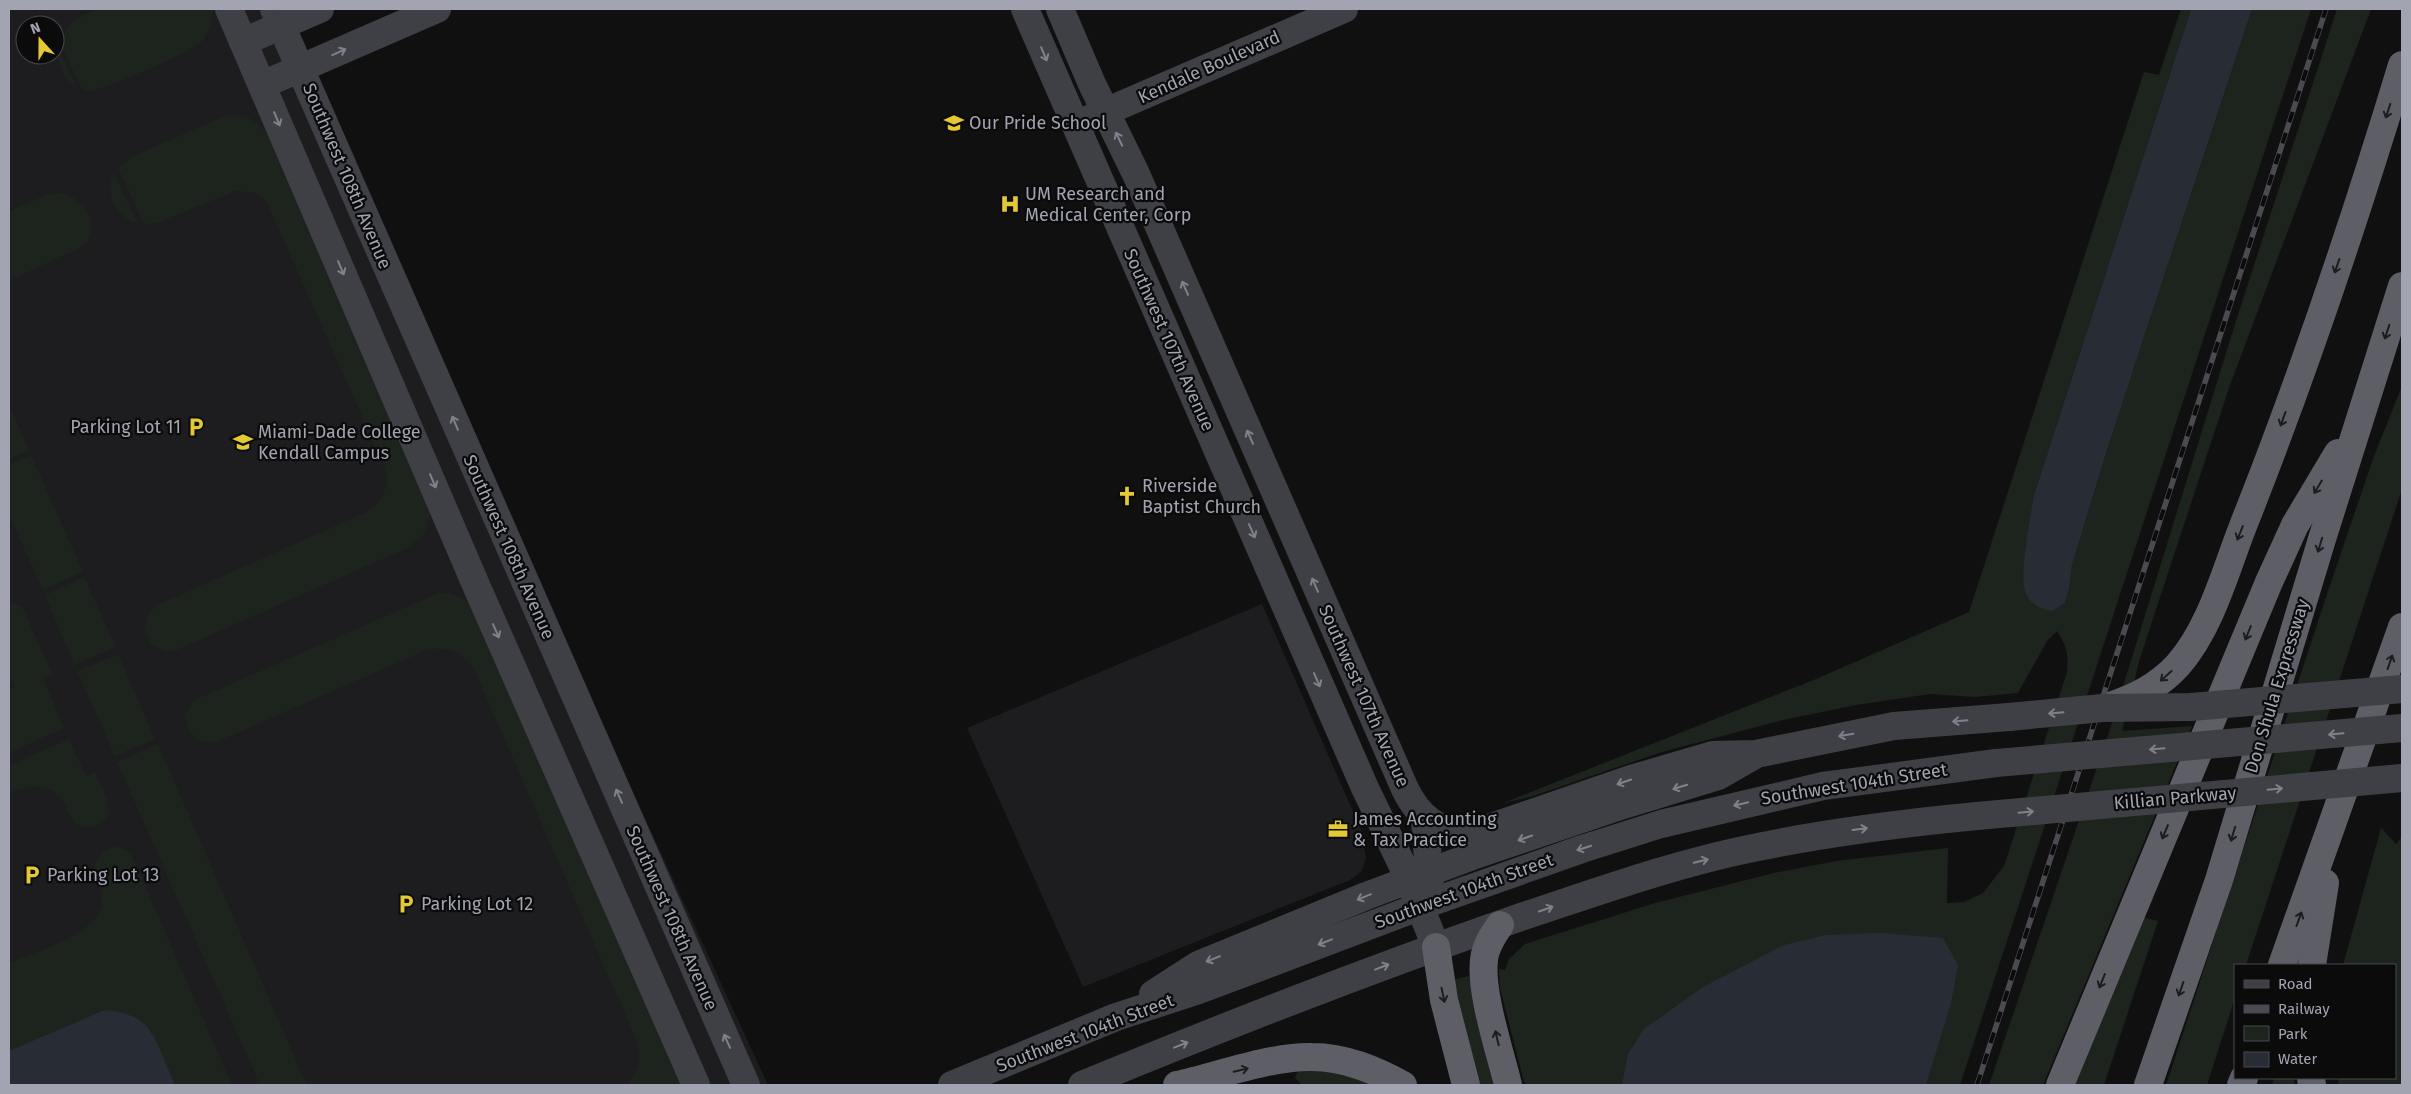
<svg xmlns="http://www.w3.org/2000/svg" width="2411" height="1094" font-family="'Fira Sans',sans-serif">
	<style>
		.built { fill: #1d1c1e; fill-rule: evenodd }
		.green { fill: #1d241e }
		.water { fill: #282c34 }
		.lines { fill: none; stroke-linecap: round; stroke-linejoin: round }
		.secondary { stroke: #3f4046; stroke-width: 28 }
		.highway { stroke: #5e5e67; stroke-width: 28 }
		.rail-casing { stroke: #4a4b51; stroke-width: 5.5 }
		.rail { stroke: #0b0b0c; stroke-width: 4; stroke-dasharray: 11; stroke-linecap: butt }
		.secondary-bridge { stroke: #3f4046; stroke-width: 28 }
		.oneway { stroke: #7f818c }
		.oneway2 { stroke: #1c1c1e }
		.labels { text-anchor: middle; stroke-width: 4.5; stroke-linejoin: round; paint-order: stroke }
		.street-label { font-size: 18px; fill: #a2a4b1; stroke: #0b0b0c }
		.poi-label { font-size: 18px; fill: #a2a4b1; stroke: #0b0b0c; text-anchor: start }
	</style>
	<rect width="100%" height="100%" fill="#101011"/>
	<!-- built -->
	<g class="built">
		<path d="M9 9H287L608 738 768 1085H9ZM25 25H55V55H25Z"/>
		<polygon points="1262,604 1362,832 1366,859 1361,872 1350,880 1083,987 967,728"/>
	</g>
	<!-- green -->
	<g class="green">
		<path d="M98 9H213C212 21 210 32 202 41 191 53 108 88 91 91L82 89 59 41 74 20Z"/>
		<path d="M2181 9H2191L2034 495 2053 611 2065 603 2069 588 2072 565 2108 447 2252 9H2311L1960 1085H1528L1524 1082 1500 988 1499 969 1505 970 1509 959 1525 944 1655 903 1774 873 1836 861 1948 848 1947 903 1964 902 1983 893 2004 866 2067 672C2069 656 2066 644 2057 631L2047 641 2018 693 1975 697 1930 694 1856 705 1783 720 1662 752 1530 797 1503 803 1816 679 1969 612 2144 72 2159 75Z"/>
		<polygon points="2337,9 2371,9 2230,385 2140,658 2122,731 2192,726 2043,1085 1989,1085 2109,732 2235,324"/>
		<path d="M58 47 77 87C62 78 56 64 58 47Z"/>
		<path d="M237 115C252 116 262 126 271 138L431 513 424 535 408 548 177 650 165 652 151 644C142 629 143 616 157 605L364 513C384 502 389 487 384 466L267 203 256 193 236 191 157 223 144 224 118 168 133 156 222 117Z"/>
		<path d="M114 172 137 223C115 217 104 193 114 172Z"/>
		<path d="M64 193C88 203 98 221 86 245L9 281V211L48 194Z"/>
		<polygon points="2402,386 2402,489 2246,965 2235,965 2235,998 2207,1085 2166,1085 2328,591 2374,456"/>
		<polygon points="9,404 29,450 9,459"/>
		<polygon points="31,455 83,572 43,590 9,515 9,465"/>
		<polygon points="84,577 116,647 74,665 45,595"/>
		<path d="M438 593H451L472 604 685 1085H628C638 1071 641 1061 638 1044L475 672C464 652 448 646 427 650L217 742C197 745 186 733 185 714L194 700Z"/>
		<polygon points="9,601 23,608 53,675 44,680 64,728 9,753 9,690 15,687 9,674"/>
		<polygon points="118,654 155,739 115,756 77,671"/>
		<path d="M69 739 86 776 95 772C102 788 120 816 96 826 90 828 84 829 78 825 70 820 68 810 64 803 52 782 27 785 9 793V765Z"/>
		<polygon points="158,744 307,1085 260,1085 117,762"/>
		<polygon points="2381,828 2396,844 2402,837 2402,1085 2339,1085 2338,1078 2395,1078 2395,965 2343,965"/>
		<path d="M117 846 126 850 133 858 232 1085H175L153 1036 142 1022 120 1012 9 1051V963C35 952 101 934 102 901 103 887 93 875 95 863L103 851Z"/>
		<polygon points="2143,917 2158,921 2104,1085 2067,1085"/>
		<polygon points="1469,976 1493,1085 1475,1085 1452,980"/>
		<polygon points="1307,1068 1341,1073 1377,1085 1302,1085 1295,1078 1298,1070"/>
		<polygon points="2274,1078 2294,1078 2295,1085 2272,1085"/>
	</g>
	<!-- water -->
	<g class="water">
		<path d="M2191 9H2252L2108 447 2072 565 2069 588 2065 603 2053 611C2042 609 2033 606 2027 596 2017 579 2031 516 2034 495Z"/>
		<polygon points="1881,933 1943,938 1958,965 1951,1003 1926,1085 1622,1085 1628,1054 1644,1029 1703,987 1784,945 1826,935"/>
		<path d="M105 1010C117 1011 132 1014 142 1022 156 1033 167 1068 175 1085H9V1051Z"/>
	</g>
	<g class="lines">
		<!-- secondary -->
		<g class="secondary">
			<polyline points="229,9 476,585 696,1085"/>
			<polyline points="274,9 746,1085"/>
			<polyline points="1025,9 1365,788 1409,879 1436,947"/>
			<path d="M1060 9 1092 84 1136 174 1405 789C1419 818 1443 837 1477 832L1631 779 1713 755 1756 754 1894 726 2009 717"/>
			<polyline points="243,42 320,9"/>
			<polyline points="262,85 437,9"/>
			<polyline points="1091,118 1344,9"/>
			<polyline points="1425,819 1430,888"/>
			<polyline points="1153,994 1198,965 1366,896 1478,854 1623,805 1718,776 1753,756"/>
			<polyline points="952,1085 1116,1017 1199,990 1432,902 1582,849 1661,824 1823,786 1996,763"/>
			<path d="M1082 1085C1225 1026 1371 969 1518 918 1597 892 1676 863 1758 847 1830 832 1904 823 1977 816"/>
		</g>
		<!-- highway -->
		<g class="highway">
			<path d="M2107 707C2134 698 2158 687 2178 665 2211 627 2225 572 2243 526 2303 375 2355 220 2402 65"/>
			<path d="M1500 925C1493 935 1485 947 1484 960 1480 993 1500 1051 1508 1085"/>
			<polyline points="1436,947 1444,1000 1466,1085"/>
			<polyline points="2282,965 2402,627"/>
			<polyline points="2312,965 2325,883"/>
			<polyline points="2311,1078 2312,1085"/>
			<path d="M1177 1085C1218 1076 1271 1056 1312 1057 1345 1057 1375 1070 1403 1085"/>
			<polyline points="2060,1085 2269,582 2295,525 2338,453"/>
			<polyline points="2148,1085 2219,880 2322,539 2402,286"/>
			<polyline points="2241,1085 2244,1078"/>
		</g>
		<defs>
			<polyline id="rail" points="1977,1085 2326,9"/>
		</defs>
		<!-- rail casing -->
		<use href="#rail" class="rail-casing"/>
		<!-- rail -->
		<use href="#rail" class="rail"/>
		<!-- secondary-bridge -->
		<g class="secondary-bridge">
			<polyline points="2009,717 2102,708 2191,707 2402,689"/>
			<polyline points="1996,763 2402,728"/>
			<polyline points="1977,816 2402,778"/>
		</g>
	</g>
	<!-- one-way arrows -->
	<defs><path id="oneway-shaft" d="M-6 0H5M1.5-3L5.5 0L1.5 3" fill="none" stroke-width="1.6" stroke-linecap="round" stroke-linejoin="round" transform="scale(1.25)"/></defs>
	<g class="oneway">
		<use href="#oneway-shaft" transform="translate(339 52) rotate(-24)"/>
		<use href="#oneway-shaft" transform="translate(1044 54) rotate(67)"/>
		<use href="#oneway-shaft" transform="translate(277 119) rotate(67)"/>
		<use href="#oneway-shaft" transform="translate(1119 139) rotate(-115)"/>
		<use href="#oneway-shaft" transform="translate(341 268) rotate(67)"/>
		<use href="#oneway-shaft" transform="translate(1185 288) rotate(-114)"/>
		<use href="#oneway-shaft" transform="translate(455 423) rotate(-113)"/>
		<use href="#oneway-shaft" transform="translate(1250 437) rotate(-114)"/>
		<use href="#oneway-shaft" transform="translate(433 481) rotate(67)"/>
		<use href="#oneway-shaft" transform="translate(1252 531) rotate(66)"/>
		<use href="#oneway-shaft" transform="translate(1315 585) rotate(-114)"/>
		<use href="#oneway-shaft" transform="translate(496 631) rotate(66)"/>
		<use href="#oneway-shaft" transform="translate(1317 680) rotate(66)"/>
		<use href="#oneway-shaft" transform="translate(2056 713) rotate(175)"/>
		<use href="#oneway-shaft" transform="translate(1960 721) rotate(175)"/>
		<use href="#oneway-shaft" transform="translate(2336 734) rotate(175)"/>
		<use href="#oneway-shaft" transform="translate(1846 735) rotate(170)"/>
		<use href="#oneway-shaft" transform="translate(2157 749) rotate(175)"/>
		<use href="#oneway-shaft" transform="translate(1624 782) rotate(161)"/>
		<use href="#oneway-shaft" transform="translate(1680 787) rotate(163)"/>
		<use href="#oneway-shaft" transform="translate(2275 789) rotate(-5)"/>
		<use href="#oneway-shaft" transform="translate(619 796) rotate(-114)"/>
		<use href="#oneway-shaft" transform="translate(1741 804) rotate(167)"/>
		<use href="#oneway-shaft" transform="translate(2026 812) rotate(-5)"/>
		<use href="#oneway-shaft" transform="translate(1860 829) rotate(-7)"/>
		<use href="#oneway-shaft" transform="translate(1525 838) rotate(161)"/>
		<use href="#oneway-shaft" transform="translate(1584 848) rotate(162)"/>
		<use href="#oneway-shaft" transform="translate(1701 861) rotate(-14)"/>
		<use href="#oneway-shaft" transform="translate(1364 897) rotate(158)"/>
		<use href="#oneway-shaft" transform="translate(1546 909) rotate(-19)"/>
		<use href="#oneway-shaft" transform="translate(1325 942) rotate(159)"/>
		<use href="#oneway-shaft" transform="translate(1213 959) rotate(158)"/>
		<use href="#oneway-shaft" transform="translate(1382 967) rotate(-21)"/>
		<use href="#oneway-shaft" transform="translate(727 1041) rotate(-114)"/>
		<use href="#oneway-shaft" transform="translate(1181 1045) rotate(-21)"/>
	</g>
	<g class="oneway2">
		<use href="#oneway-shaft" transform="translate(2388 111) rotate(108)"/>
		<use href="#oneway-shaft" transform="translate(2337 266) rotate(109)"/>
		<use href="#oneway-shaft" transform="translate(2387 332) rotate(108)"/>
		<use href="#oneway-shaft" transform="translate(2283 419) rotate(110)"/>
		<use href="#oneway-shaft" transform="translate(2318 487) rotate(121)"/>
		<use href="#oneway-shaft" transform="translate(2240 533) rotate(112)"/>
		<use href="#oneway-shaft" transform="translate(2320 545) rotate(107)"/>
		<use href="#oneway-shaft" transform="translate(2248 633) rotate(112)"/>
		<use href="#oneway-shaft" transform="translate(2390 662) rotate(-71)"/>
		<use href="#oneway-shaft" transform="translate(2166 676) rotate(138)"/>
		<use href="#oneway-shaft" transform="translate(2165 832) rotate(113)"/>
		<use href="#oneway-shaft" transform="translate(2233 834) rotate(107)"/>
		<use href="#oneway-shaft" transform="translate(2299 919) rotate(-70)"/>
		<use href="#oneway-shaft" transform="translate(2102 981) rotate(112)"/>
		<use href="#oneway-shaft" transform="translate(2181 989) rotate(109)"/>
		<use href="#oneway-shaft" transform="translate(1443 995) rotate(78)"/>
		<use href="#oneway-shaft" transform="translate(1497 1038) rotate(-103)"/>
		<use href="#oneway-shaft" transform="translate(1241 1070) rotate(-14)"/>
	</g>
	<!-- icons -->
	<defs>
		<symbol id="school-bare" viewBox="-9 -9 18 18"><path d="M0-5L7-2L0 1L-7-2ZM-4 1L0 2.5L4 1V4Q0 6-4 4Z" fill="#e5c934" stroke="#0b0b0c" stroke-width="2.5" paint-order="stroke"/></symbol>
		<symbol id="hospital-bare" viewBox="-9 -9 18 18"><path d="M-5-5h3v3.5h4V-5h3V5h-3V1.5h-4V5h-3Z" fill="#e5c934" stroke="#0b0b0c" stroke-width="2.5" paint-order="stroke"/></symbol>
		<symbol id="parking-bare" viewBox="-9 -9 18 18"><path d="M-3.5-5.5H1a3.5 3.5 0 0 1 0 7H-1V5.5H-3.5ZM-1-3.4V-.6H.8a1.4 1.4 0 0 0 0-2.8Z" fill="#e5c934" stroke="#0b0b0c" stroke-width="2.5" paint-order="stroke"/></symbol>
		<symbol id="university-bare" viewBox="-9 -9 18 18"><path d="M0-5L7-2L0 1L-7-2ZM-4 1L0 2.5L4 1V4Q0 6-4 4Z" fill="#e5c934" stroke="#0b0b0c" stroke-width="2.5" paint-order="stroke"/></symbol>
		<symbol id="church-bare" viewBox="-9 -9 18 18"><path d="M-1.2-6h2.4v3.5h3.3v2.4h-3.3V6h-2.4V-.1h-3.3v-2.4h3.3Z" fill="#e5c934" stroke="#0b0b0c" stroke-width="2.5" paint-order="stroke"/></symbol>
		<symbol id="office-bare" viewBox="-9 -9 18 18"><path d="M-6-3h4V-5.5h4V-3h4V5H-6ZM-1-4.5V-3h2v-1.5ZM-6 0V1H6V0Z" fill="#e5c934" stroke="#0b0b0c" stroke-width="2.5" paint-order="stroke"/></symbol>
	</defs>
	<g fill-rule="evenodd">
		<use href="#school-bare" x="940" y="109" width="28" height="28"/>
		<use href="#hospital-bare" x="996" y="190" width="28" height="28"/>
		<use href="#parking-bare" x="182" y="413" width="28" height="28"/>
		<use href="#university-bare" x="229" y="428" width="28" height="28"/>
		<use href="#church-bare" x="1113" y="482" width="28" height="28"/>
		<use href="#office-bare" x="1324" y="815" width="28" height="28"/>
		<use href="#parking-bare" x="18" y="861" width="28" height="28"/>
		<use href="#parking-bare" x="392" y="890" width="28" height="28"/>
	</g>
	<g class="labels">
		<!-- street labels -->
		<g class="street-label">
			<text transform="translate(1209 67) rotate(-24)" y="6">Kendale Boulevard</text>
			<text transform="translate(347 176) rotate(67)" y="6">Southwest 108th Avenue</text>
			<text transform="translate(1169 340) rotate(66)" y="6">Southwest 107th Avenue</text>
			<text transform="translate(509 547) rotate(66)" y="6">Southwest 108th Avenue</text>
			<text transform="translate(2277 686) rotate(-73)" y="6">Don Shula Expressway</text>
			<text transform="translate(1364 696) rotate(66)" y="6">Southwest 107th Avenue</text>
			<text transform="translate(1854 784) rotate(-9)" y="6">Southwest 104th Street</text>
			<text transform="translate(2175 798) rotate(-5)" y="6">Killian Parkway</text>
			<text transform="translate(1464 891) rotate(-20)" y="6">Southwest 104th Street</text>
			<text transform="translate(672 918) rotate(66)" y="6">Southwest 108th Avenue</text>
			<text transform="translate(1085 1033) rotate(-21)" y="6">Southwest 104th Street</text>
		</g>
		<!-- poi labels -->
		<g class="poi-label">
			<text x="969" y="129">Our Pride School</text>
			<text x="1025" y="200">UM Research and<tspan x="1025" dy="21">Medical Center, Corp</tspan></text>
			<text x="181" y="433" text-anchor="end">Parking Lot 11</text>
			<text x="258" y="438">Miami-Dade College<tspan x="258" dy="21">Kendall Campus</tspan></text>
			<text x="1142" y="492">Riverside<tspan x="1142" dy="21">Baptist Church</tspan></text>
			<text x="1353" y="825">James Accounting<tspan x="1353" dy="21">&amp; Tax Practice</tspan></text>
			<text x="47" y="881">Parking Lot 13</text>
			<text x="421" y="910">Parking Lot 12</text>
		</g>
	</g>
	<!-- border -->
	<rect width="2411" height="1094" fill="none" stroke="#a2a4b1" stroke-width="20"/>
	<!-- legend -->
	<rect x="2234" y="964" width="162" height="115" fill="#0b0b0c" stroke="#47484e"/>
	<rect x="2244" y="980" width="25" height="8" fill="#3f4046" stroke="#47484e"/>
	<text x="2278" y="989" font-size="15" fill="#a2a4b1">Road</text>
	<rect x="2244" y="1005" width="25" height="8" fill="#4a4b51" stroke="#47484e"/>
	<text x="2278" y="1014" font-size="15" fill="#a2a4b1">Railway</text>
	<rect x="2244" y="1026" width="25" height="15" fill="#1d241e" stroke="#47484e"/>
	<text x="2278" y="1039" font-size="15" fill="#a2a4b1">Park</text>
	<rect x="2244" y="1052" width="25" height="15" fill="#282c34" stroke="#47484e"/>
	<text x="2278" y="1064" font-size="15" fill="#a2a4b1">Water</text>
	<!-- north arrow -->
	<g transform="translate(40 40) rotate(339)"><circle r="24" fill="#0b0b0c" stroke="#47484e"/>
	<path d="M0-4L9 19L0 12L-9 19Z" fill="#e5c934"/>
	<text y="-8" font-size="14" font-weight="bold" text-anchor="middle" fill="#a2a4b1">N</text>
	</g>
</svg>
